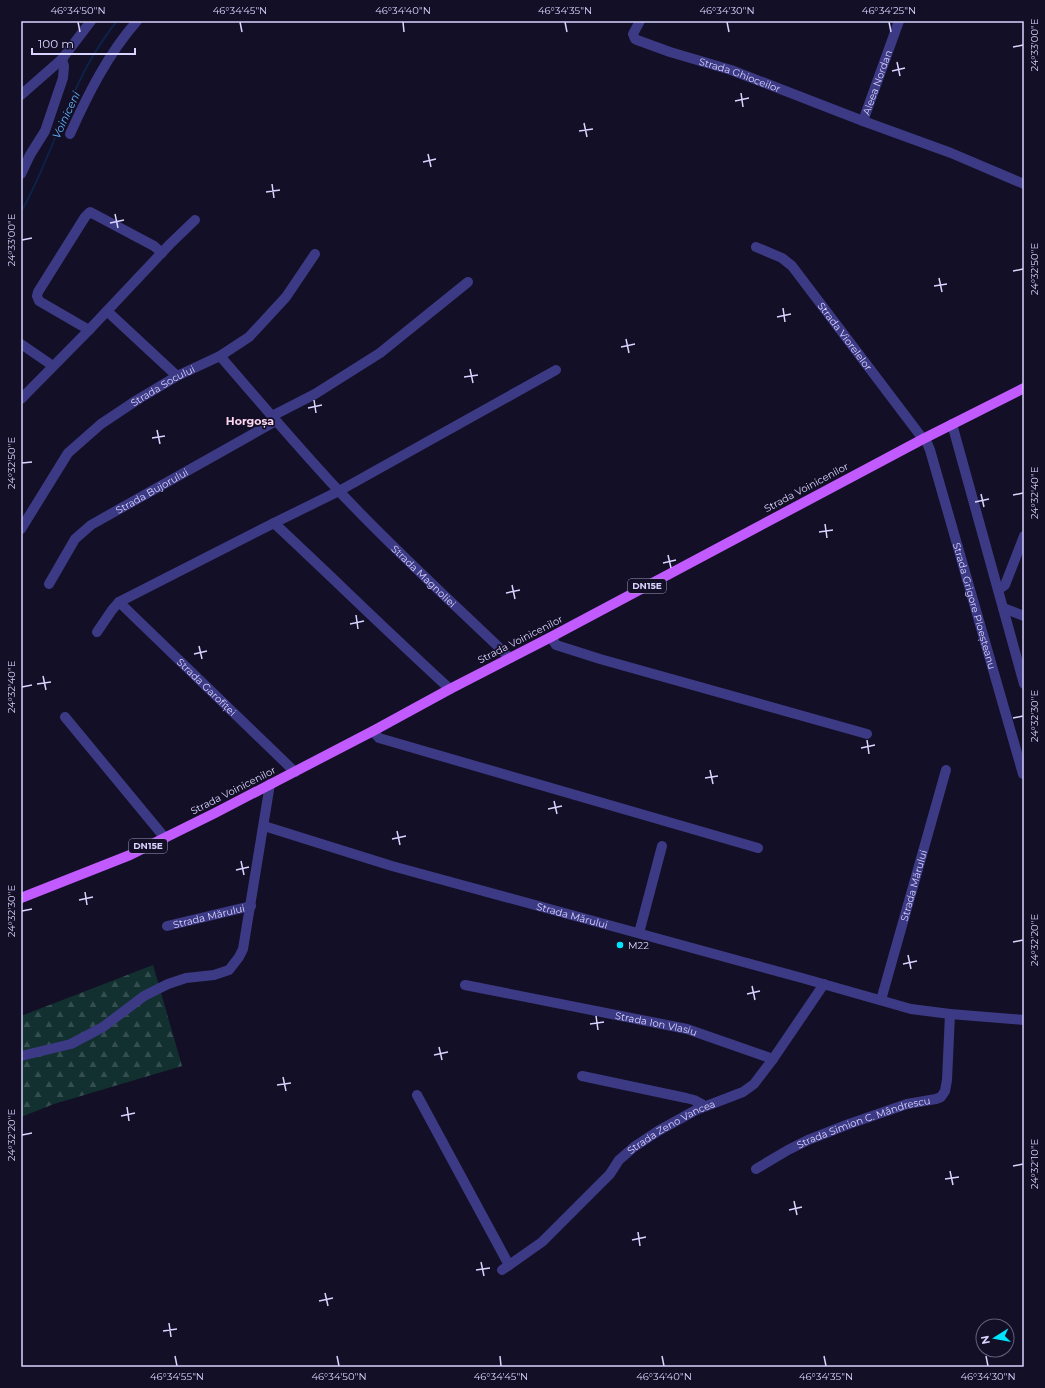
<svg xmlns="http://www.w3.org/2000/svg" width="1045" height="1388" font-family="Montserrat,sans-serif">
	<style>
		.forest { fill: url(#forest-firs) }
		.lines { fill: none; stroke-linecap: round; stroke-linejoin: round }
		.stream { stroke: #0c2248; stroke-width: 2 }
		.minor { stroke: #3d3a85; stroke-width: 10 }
		.major { stroke: #c25bff; stroke-width: 10 }
		.ticks { fill: none; stroke: #d9d4ff; stroke-width: 1.5 }
		.poi-dot { fill: #00e5ff; stroke: #130f26; stroke-width: 1.5 }
		.labels { text-anchor: middle; stroke-width: 3.5; stroke-linejoin: round; paint-order: stroke }
		.shield { fill: #130f26; stroke: #9e99be; stroke-width: 1 }
		.shield-label { font-size: 9px; font-weight: bold; fill: #d9d4ff }
		.street-label { font-size: 10px; fill: #d9d4ff; stroke: #130f26 }
		.poi-label { font-size: 10px; fill: #d9d4ff; stroke: #130f26; text-anchor: start }
		.water-label { font-size: 11px; font-style: italic; fill: #62b6ff; stroke: #130f26 }
		.neighbourhood-label { font-size: 11px; font-weight: bold; fill: #ffd6f0; stroke: #130f26 }
		.neatline { fill: none; stroke: #d9d4ff; stroke-width: 1.5 }
		.ticks-label { font-size: 10px; text-anchor: middle; fill: #d9d4ff }
	</style>
	<defs>
		<pattern id="forest-firs" width="22" height="20" patternUnits="userSpaceOnUse"><rect width="22" height="20" fill="#12302f"/><path d="M5 1l3.5 6h-7zM16 11l3.5 6h-7z" fill="#344d4e"/></pattern>
	</defs>
	<rect width="100%" height="100%" fill="#130f26"/>
	<!-- forest -->
	<polygon class="forest" points="153,965 182,1066 54,1104 21,1117 21,1016"/>
	<g class="lines">
		<!-- stream -->
		<path class="stream" d="M21 212C49 163 63 108 91 59 99 46 107 33 117 21"/>
		<!-- minor -->
		<g class="minor">
			<path id="s1" d="M640 21 633 34 635 39 637 40 670 52 731 70 863 121 951 153 1024 184"/>
			<polyline points="21,95 62,59 91,21"/>
			<path id="s2" d="M863 121 899 21"/>
			<path d="M70 134C88 94 108 54 137 21"/>
			<polyline points="21,174 30,155 45,131 63,78 64,66 62,59"/>
			<path id="s3" d="M756 247 782 258 792 266 923 439"/>
			<polyline points="107,311 177,376"/>
			<polyline points="89,330 39,301 37,296 38,292 85,217 90,212 154,246 162,253"/>
			<polyline points="21,344 53,366"/>
			<path id="s4" d="M220 356C259 401 298 447 338 490 393 549 453 603 510 658"/>
			<polyline points="21,399 89,330 170,244 195,220"/>
			<polyline points="272,416 315,394 380,353 468,282"/>
			<polyline points="952,424 1024,684"/>
			<path id="s5" d="M925 438 930 450 1023 774"/>
			<polyline points="274,523 339,491 556,370"/>
			<path id="s6" d="M21 529 68 453 101 424 137 400 177 376 220 356 249 337 286 297 315 254"/>
			<path id="s7" d="M49 584 75 539 91 525 276 421"/>
			<polyline points="998,590 1005,585 1024,536"/>
			<path id="s8" d="M119 602 295 772"/>
			<polyline points="1003,608 1024,616"/>
			<path d="M97 632 112 610 119 602 274 523C333 578 391 635 450 689"/>
			<polyline points="551,637 556,645 600,659 867,734"/>
			<polyline points="65,717 165,838"/>
			<polyline points="373,731 379,738 758,848"/>
			<path id="s9" d="M264 826 392 866 802 978 911 1009 950 1014 1024 1020"/>
			<path id="s10" d="M167 926 251 906"/>
			<polyline points="639,933 662,846"/>
			<path id="s11" d="M465 985 687 1029 773 1059"/>
			<path id="s12" d="M881 1000 946 770"/>
			<polyline points="21,1056 71,1044 103,1027 144,996 168,984 186,978 214,975 229,970 239,957 243,949 270,784"/>
			<polyline points="582,1076 686,1098 694,1100 705,1106"/>
			<polyline points="417,1095 509,1265"/>
			<path id="s13" d="M756 1169 788 1150 808 1140 849 1124 907 1104 936 1099 941 1097 945 1091 947 1080 950 1014"/>
			<path id="s14" d="M502 1270 542 1242 610 1174 619 1160 634 1147 658 1131 696 1110 743 1092 754 1084 773 1059 824 984"/>
		</g>
		<!-- major -->
		<polyline class="major" points="21,898 130,855 215,813 373,731 450,689 551,637 923,439 1024,388"/>
	</g>
	<!-- ticks -->
	<path class="ticks" d="M78 22 80 32M240 22 242 32M403 22 404 32M565 22 567 32M727 22 729 32M889 22 891 32M1013 47 1023 45M897 62 900 76M892 71 905 68M741 93 743 107M735 101 749 98M584 123 587 137M579 131 593 129M428 154 431 167M423 162 436 159M272 184 274 198M266 192 280 190M115 214 118 228M110 223 124 220M22 240 32 238M1013 271 1023 269M939 278 942 292M934 286 947 284M783 308 785 322M777 317 791 314M626 339 629 353M621 347 635 344M470 369 473 383M464 377 478 375M314 400 316 413M308 408 322 405M157 430 160 444M152 438 165 436M22 463 32 462M981 494 984 507M1013 495 1023 493M975 502 989 499M825 524 827 538M819 532 833 530M668 555 671 568M663 563 676 560M512 585 515 599M506 593 520 590M356 615 358 629M350 624 364 621M199 646 202 659M194 654 207 651M43 676 46 690M37 684 51 682M22 687 32 685M1013 718 1023 716M867 740 869 754M861 748 875 745M710 770 713 784M705 778 718 776M554 801 557 814M548 809 562 806M397 831 400 845M392 839 406 836M241 861 244 875M236 870 249 867M85 892 87 905M79 900 93 897M22 911 32 909M1013 942 1023 940M908 955 911 969M903 964 917 961M752 986 755 1000M747 994 760 991M596 1016 598 1030M590 1024 604 1022M439 1047 442 1060M434 1055 448 1052M283 1077 286 1091M277 1085 291 1083M127 1107 129 1121M121 1116 135 1113M22 1135 32 1133M1013 1166 1023 1164M950 1171 953 1185M945 1179 959 1177M794 1201 797 1215M789 1210 802 1207M638 1232 640 1246M632 1240 646 1237M481 1262 484 1276M476 1270 490 1268M325 1293 328 1306M319 1301 333 1298M169 1323 171 1337M163 1331 177 1329M175 1356 177 1366M337 1356 339 1366M500 1356 501 1366M662 1356 664 1366M824 1356 826 1366M986 1356 988 1366"/>
	<!-- markers -->
	<circle class="poi-dot" cx="620" cy="945" r="4"/>
	<g class="labels">
		<!-- shield labels -->
		<g class="shield">
			<rect x="628" y="579" width="38" height="14" rx="3"/>
			<rect x="129" y="839" width="38" height="14" rx="3"/>
		</g>
		<g class="shield-label">
			<text x="647" y="589">DN15E</text>
			<text x="148" y="849">DN15E</text>
		</g>
		<!-- street labels -->
		<g class="street-label">
			<text dy="4" stroke="none"><textPath href="#s1" startOffset="131">Strada Ghioceilor</textPath></text>
			<text dy="4" stroke="none"><textPath href="#s2" startOffset="41">Aleea Nordan</textPath></text>
			<text dy="4" stroke="none"><textPath href="#s3" startOffset="129">Strada Viorelelor</textPath></text>
			<text dy="4" stroke="none"><textPath href="#s6" startOffset="206">Strada Socului</textPath></text>
			<text transform="translate(806 487) rotate(-28)" y="4">Strada Voinicenilor</text>
			<text dy="4" stroke="none"><textPath href="#s7" startOffset="143">Strada Bujorului</textPath></text>
			<text dy="4" stroke="none"><textPath href="#s4" startOffset="300">Strada Magnoliei</textPath></text>
			<text dy="4" stroke="none"><textPath href="#s5" startOffset="175">Strada Grigore Ploeșteanu</textPath></text>
			<text transform="translate(520 639) rotate(-27)" y="4">Strada Voinicenilor</text>
			<text dy="4" stroke="none"><textPath href="#s8" startOffset="122">Strada Garofiței</textPath></text>
			<text transform="translate(233 790) rotate(-27)" y="4">Strada Voinicenilor</text>
			<text dy="4" stroke="none"><textPath href="#s12" startOffset="119">Strada Mărului</textPath></text>
			<text dy="4" stroke="none"><textPath href="#s9" startOffset="321">Strada Mărului</textPath></text>
			<text dy="4" stroke="none"><textPath href="#s10" startOffset="43">Strada Mărului</textPath></text>
			<text dy="4" stroke="none"><textPath href="#s11" startOffset="195">Strada Ion Vlasiu</textPath></text>
			<text dy="4" stroke="none"><textPath href="#s13" startOffset="118">Strada Simion C. Mândrescu</textPath></text>
			<text dy="4" stroke="none"><textPath href="#s14" startOffset="224">Strada Zeno Vancea</textPath></text>
		</g>
		<!-- poi labels -->
		<g class="poi-label">
			<text x="628" y="949">M22</text>
		</g>
		<!-- water labels -->
		<g class="water-label">
			<text transform="translate(66 115) rotate(-65)" y="4">Voiniceni</text>
		</g>
		<!-- neighbourhood labels -->
		<g class="neighbourhood-label">
			<text x="250" y="425">Horgoșa</text>
		</g>
	</g>
	<!-- border -->
	<rect width="1045" height="1388" fill="none" stroke="#130f26" stroke-width="44"/>
	<!-- north arrow -->
	<g transform="translate(995 1338) rotate(259)"><circle r="19" fill="#130f26" stroke="#625e7d"/>
	<path d="M0-3L7 15L0 10L-7 15Z" fill="#00e5ff"/>
	<text y="-6" font-size="11" font-weight="bold" text-anchor="middle" fill="#d9d4ff">N</text>
	</g>
	<!-- scale -->
	<path d="M32 48v6h103v-6" fill="none" stroke="#d9d4ff" stroke-width="2"/>
	<text x="38" y="48" font-size="12" fill="#d9d4ff" stroke="#130f26" stroke-width="3" paint-order="stroke">100 m</text>
	<rect x="22" y="22" width="1001" height="1344" class="neatline"/>
	<g class="ticks-label">
		<text x="78" y="14">46°34'50"N</text>
		<text x="240" y="14">46°34'45"N</text>
		<text x="403" y="14">46°34'40"N</text>
		<text x="565" y="14">46°34'35"N</text>
		<text x="727" y="14">46°34'30"N</text>
		<text x="889" y="14">46°34'25"N</text>
		<text transform="translate(1034 45) rotate(-90)" y="4">24°33'00"E</text>
		<text transform="translate(11 240) rotate(-90)" y="4">24°33'00"E</text>
		<text transform="translate(1034 269) rotate(-90)" y="4">24°32'50"E</text>
		<text transform="translate(11 463) rotate(-90)" y="4">24°32'50"E</text>
		<text transform="translate(1034 493) rotate(-90)" y="4">24°32'40"E</text>
		<text transform="translate(11 687) rotate(-90)" y="4">24°32'40"E</text>
		<text transform="translate(1034 716) rotate(-90)" y="4">24°32'30"E</text>
		<text transform="translate(11 911) rotate(-90)" y="4">24°32'30"E</text>
		<text transform="translate(1034 940) rotate(-90)" y="4">24°32'20"E</text>
		<text transform="translate(11 1135) rotate(-90)" y="4">24°32'20"E</text>
		<text transform="translate(1034 1164) rotate(-90)" y="4">24°32'10"E</text>
		<text x="177" y="1380">46°34'55"N</text>
		<text x="339" y="1380">46°34'50"N</text>
		<text x="501" y="1380">46°34'45"N</text>
		<text x="664" y="1380">46°34'40"N</text>
		<text x="826" y="1380">46°34'35"N</text>
		<text x="988" y="1380">46°34'30"N</text>
	</g>
</svg>
